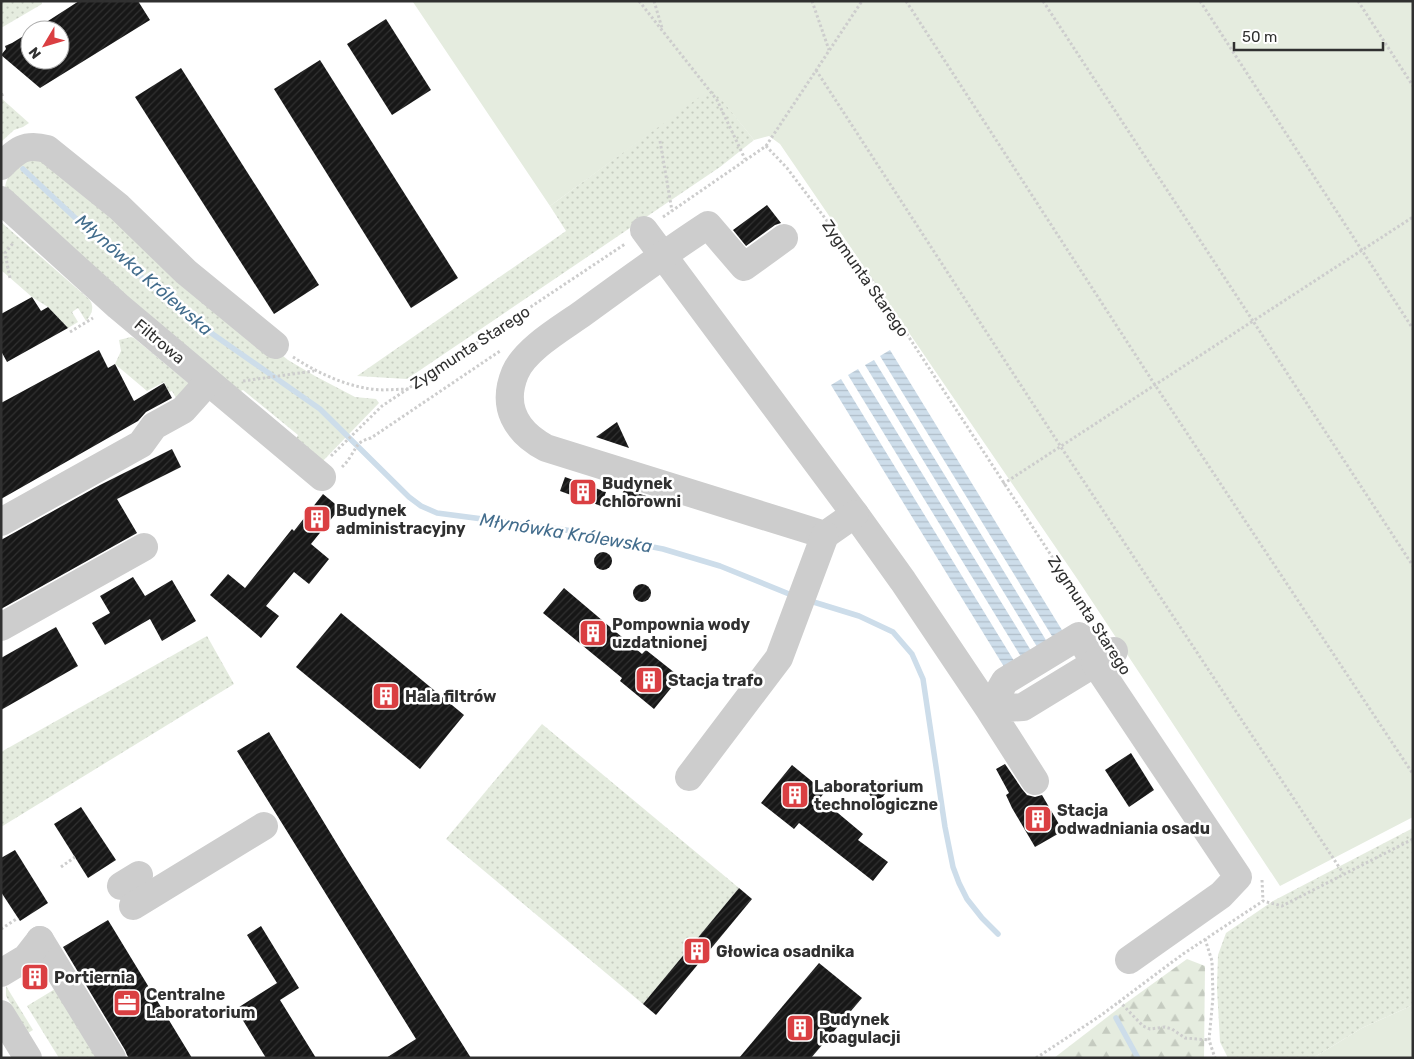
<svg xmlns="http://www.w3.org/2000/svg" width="1414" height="1059" font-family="Rubik,sans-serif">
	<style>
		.grass { fill: url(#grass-dots) }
		.forest { fill: url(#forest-firs) }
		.garden { fill: #e5ecdf }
		.water { fill: url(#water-rules) }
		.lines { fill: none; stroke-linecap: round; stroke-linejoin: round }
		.stream { stroke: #cdddea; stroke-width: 5.5 }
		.building { fill: url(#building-hatch) }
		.path { stroke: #cdcdcd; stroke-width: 3; stroke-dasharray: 2.5 2.5; stroke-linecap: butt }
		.minor { stroke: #cdcdcd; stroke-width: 28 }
		.labels { text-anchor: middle; stroke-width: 5; stroke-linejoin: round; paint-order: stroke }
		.street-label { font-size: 16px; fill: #303030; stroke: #fff }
		.poi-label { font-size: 16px; font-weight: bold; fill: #303030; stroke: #fff; text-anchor: start }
		.water-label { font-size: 18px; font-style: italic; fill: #436d8d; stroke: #fff }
	</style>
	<defs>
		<pattern id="grass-dots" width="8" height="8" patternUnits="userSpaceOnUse" patternTransform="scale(1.25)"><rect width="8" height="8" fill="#e5ecdf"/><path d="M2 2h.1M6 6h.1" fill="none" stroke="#c5cbc0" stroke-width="1.8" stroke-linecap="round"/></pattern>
		<pattern id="forest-firs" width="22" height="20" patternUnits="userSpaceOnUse" patternTransform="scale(1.25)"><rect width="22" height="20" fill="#e5ecdf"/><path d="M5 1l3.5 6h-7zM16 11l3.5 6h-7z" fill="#c5cbc0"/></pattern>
		<pattern id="water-rules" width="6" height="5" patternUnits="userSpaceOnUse" patternTransform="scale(1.25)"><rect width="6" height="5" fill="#cdddea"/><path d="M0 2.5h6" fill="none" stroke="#b0bec9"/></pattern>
		<pattern id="building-hatch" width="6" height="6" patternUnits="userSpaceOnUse" patternTransform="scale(1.25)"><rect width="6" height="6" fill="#171717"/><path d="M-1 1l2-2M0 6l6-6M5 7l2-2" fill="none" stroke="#303030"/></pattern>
	</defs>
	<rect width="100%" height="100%" fill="#fff"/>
	<!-- grass -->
	<g class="grass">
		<polygon points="1,1 41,1 42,4 1,28"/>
		<polygon points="712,87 754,140 720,167 407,379 357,376 566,231 550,206"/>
		<polygon points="1,98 29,123 23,127 14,130 1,142"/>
		<path d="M28 160 41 161 288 360 315 376 355 397 376 399 379 403 320 464 294 443 298 435 243 390 234 394 5 190C5 175 17 168 28 160Z"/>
		<path d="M1 222 89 299C95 307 92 314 86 321L78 308 72 312 78 322 68 328 48 307 32 297 1 270Z"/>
		<polygon points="131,337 134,338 197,390 180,405 172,391 169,392 164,382 147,391 115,364 121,351 119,340"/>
		<polygon points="207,636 234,684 1,827 1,752"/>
		<polygon points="542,724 739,888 643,1004 446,839"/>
		<polygon points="1413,828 1413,1005 1362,1028 1313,1058 1228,1058 1220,1042 1217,988 1218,955 1226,933 1273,901"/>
		<polygon points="6,986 33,1030 28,1033 6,996"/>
		<polygon points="55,989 97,1058 59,1058 27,1006"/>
	</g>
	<!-- forest -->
	<polygon class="forest" points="1187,959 1205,966 1204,1058 1054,1058 1119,1008"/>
	<!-- garden -->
	<g class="garden">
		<polygon points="1413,1 1413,817 1280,886 1078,580 780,144 769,136 754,140 712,88 550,206 413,2"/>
		<polygon points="1413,1005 1413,1058 1313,1058 1362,1028"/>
	</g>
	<!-- water -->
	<g class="water">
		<polygon points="890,350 1065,635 1055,641 880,356"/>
		<polygon points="874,360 1049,645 1039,650 865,365"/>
		<polygon points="858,369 1033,654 1023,660 848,375"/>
		<polygon points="841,379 1016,664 1006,670 831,385"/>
	</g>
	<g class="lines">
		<!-- stream -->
		<g class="stream">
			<polyline points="23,169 102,243 184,314 320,409 409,497 421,506 437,513 566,530 663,549 720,566 794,596"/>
			<polyline points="807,600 859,616 893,632 912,654 923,679 945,827 953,867 959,883 967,899 982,918 998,934"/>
			<polyline points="1116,1018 1138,1058"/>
		</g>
	</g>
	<!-- building -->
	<g class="building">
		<polygon points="79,1 138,1 150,20 40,88 1,55 6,49 5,46 12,43 30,32 30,60 60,60 60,30 34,30"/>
		<polygon points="386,19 431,90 392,115 347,44"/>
		<polygon points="320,60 458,278 411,308 274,89"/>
		<polygon points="181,68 319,285 274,314 135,97"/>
		<polygon points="767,205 781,223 775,225 746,246 733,230"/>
		<polygon points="32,297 41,311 48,307 68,328 7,362 1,351 1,314"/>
		<polygon points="99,350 108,368 115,364 134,401 164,383 172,398 146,412 138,421 1,499 1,403"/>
		<polygon points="617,422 629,448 596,437"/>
		<polygon points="172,449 181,467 117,499 137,533 1,609 1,540 100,485"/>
		<polygon points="565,477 606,492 601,506 560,491"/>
		<polygon points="624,489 659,500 657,508 621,498"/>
		<polygon points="323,494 340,508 311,544 329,559 309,584 294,572 266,606 279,616 261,638 210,595 228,574 245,588 292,529 294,531"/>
		<circle cx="603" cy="561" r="9"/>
		<polygon points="133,577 145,596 172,580 196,621 162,641 150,619 105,645 92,623 110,613 100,596"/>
		<circle cx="642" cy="593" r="9"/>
		<polygon points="564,588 642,654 646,650 680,677 654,709 620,681 622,678 543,613"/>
		<polygon points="341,613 464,715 420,769 296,667"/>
		<polygon points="56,627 78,666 1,710 1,658"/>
		<polygon points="269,732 345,857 471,1058 386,1058 416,1039 237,751"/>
		<polygon points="1131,753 1154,790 1129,807 1105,770"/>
		<polygon points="1005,764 1022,789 1027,795 1035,797 1042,795 1063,831 1035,847 1012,808 1006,795 1009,793 996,769"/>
		<polygon points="792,765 825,792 820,798 863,834 858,840 888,862 873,881 799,823 794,829 761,803"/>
		<circle cx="877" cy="790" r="9"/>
		<polygon points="81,807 116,860 88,878 54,824"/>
		<polygon points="15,850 48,903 20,921 1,892 1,858"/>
		<polygon points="739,888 752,899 656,1015 643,1004"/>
		<polygon points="108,920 192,1058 129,1058 127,1055 125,1050 63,947"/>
		<polygon points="261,926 299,988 280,1000 316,1058 266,1058 236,1009 277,983 247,935"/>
		<polygon points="819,963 862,998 811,1058 739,1058"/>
		<polygon points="38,967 46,980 30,990 23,978"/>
	</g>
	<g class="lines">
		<!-- path -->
		<g class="path">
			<polyline points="639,1 717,100 745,159"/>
			<polyline points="654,1 662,28"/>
			<polyline points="812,1 829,50"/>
			<polyline points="906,1 1155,385 1413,774"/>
			<polyline points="1043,1 1253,321 1413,217"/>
			<polyline points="1200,1 1413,329"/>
			<polyline points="1358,1 1413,86"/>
			<polyline points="816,70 1061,447 1343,873"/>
			<polyline points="1,95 4,94"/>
			<polyline points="660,141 672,211"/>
			<polyline points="766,146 862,1"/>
			<polyline points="663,217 766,146 787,168 871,279 1090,615"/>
			<polyline points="10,278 5,253 14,242"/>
			<polyline points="70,332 93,318"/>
			<path d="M293 357C316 372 343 385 371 389 383 391 397 389 410 389"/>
			<polyline points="243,381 314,371"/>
			<polyline points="331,456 382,406 625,244"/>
			<path d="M342 467C345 464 348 461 350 457 358 446 356 442 371 438L500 351"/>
			<polyline points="1003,484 1253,321 1413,566"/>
			<polyline points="61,867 75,857"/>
			<polyline points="1262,880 1263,901"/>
			<polyline points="1,929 18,918"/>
			<polyline points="1205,939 1212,961 1213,997 1209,1040 1215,1058"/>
			<polyline points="1119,1001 1143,1026 1150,1029 1165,1027 1172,1029 1185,1038 1209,1040"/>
			<polyline points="1036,1058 1100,1016 1183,954 1263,901 1282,906 1413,839"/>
		</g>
		<!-- minor -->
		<g class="minor">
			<path d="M1 166C17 150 25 143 47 149L119 207 186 272 275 345"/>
			<polyline points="1,200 118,306 322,477"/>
			<polyline points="644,230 855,514 903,581 989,709 1005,681 1079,636 1095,663 1023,707 989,709 1035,781"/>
			<path d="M784 238 744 267 708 225C665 253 624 283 583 313 562 328 525 349 515 373 501 407 516 432 546 448L825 535 855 514"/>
			<polyline points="1,522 141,444 154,426 183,410 208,382"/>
			<polyline points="1,627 144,547"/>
			<polyline points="1114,651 1095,663 1238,877 1221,895 1129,960"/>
			<polyline points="689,777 779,658 825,535"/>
			<polyline points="121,886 139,875"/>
			<polyline points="133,906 264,826"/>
			<polyline points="40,940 112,1058"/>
			<polyline points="1,973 26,958 40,940"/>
			<polyline points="1,1014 28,1058"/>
		</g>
	</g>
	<!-- icons -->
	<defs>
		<symbol id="building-square" viewBox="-11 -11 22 22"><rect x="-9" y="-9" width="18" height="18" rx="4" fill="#da3f42" stroke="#fff"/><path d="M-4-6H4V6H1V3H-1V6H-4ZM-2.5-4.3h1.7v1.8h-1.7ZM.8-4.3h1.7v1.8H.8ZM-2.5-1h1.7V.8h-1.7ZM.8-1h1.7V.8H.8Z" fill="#fff"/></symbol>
		<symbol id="office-square" viewBox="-11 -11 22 22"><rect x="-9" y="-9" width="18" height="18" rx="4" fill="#da3f42" stroke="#fff"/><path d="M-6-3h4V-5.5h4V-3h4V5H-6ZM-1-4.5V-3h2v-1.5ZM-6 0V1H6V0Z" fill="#fff"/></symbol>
	</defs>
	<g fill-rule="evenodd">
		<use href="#building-square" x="567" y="476" width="32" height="32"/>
		<use href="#building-square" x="301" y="503" width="32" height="32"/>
		<use href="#building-square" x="577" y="617" width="32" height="32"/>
		<use href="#building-square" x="633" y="664" width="32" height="32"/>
		<use href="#building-square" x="370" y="680" width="32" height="32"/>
		<use href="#building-square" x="779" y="779" width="32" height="32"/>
		<use href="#building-square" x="1022" y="803" width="32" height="32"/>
		<use href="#building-square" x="681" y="935" width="32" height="32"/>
		<use href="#building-square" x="19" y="961" width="32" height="32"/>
		<use href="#office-square" x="111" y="987" width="32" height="32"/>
		<use href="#building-square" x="784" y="1012" width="32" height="32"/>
	</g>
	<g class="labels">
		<!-- street labels -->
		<g class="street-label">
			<text transform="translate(866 278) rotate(55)" y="6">Zygmunta Starego</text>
			<text transform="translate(160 341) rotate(40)" y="6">Filtrowa</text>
			<text transform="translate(470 347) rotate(-33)" y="6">Zygmunta Starego</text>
			<text transform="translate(1090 615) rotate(57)" y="6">Zygmunta Starego</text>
		</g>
		<!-- poi labels -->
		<g class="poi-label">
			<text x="602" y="489">Budynek<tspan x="602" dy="18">chlorowni</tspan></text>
			<text x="336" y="516">Budynek<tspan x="336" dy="18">administracyjny</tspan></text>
			<text x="612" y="630">Pompownia wody<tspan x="612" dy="18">uzdatnionej</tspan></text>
			<text x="668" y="686">Stacja trafo</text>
			<text x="405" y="702">Hala filtrów</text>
			<text x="814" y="792">Laboratorium<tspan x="814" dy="18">technologiczne</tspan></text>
			<text x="1057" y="816">Stacja<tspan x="1057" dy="18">odwadniania osadu</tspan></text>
			<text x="716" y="957">Głowica osadnika</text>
			<text x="54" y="983">Portiernia</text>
			<text x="146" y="1000">Centralne<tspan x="146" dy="18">Laboratorium</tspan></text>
			<text x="819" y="1025">Budynek<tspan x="819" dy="18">koagulacji</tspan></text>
		</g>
		<!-- water labels -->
		<g class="water-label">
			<text transform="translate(144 275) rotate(41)" y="6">Młynówka Królewska</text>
			<text transform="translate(566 533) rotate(9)" y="6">Młynówka Królewska</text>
		</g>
	</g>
	<!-- border -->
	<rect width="1414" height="1059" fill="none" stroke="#303030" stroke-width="5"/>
	<!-- north arrow -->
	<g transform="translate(45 45) rotate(232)"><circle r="24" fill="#ffffff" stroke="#acacac"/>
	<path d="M0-4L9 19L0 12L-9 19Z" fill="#da3f42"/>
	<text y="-8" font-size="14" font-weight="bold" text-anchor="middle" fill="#303030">N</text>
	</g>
	<!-- scale -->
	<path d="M1234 42v8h149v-8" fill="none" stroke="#303030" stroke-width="2.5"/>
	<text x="1242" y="42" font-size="15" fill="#303030" stroke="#ffffff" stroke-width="4" paint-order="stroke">50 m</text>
</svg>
